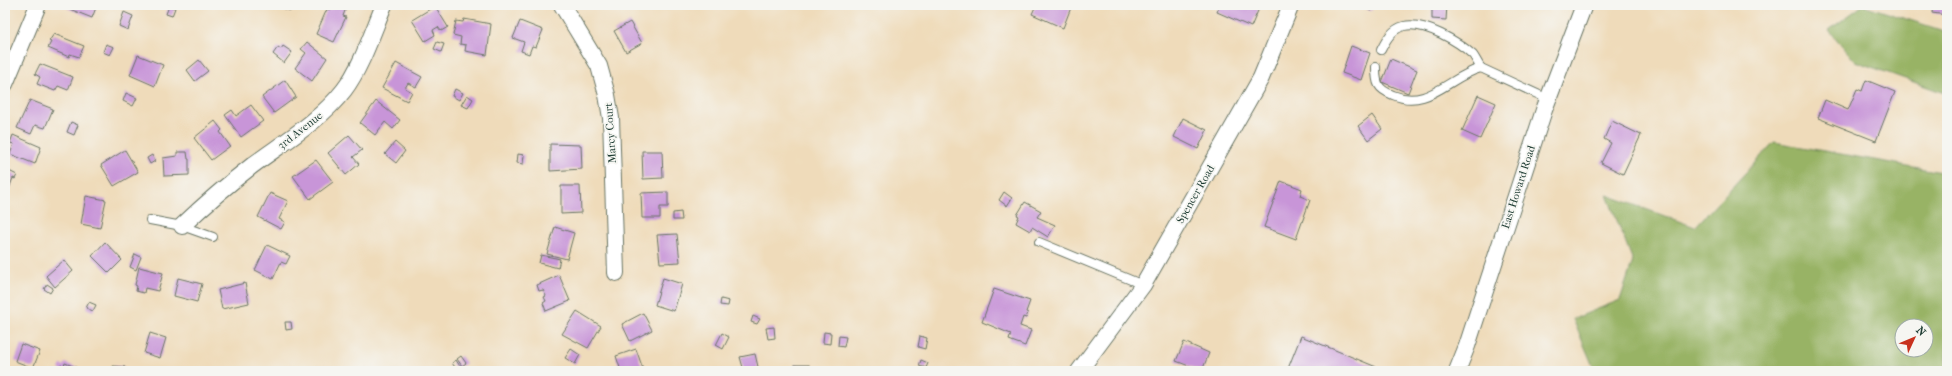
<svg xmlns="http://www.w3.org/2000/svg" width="1952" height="376" font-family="'IM FELL French Canon',serif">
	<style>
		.forest { fill: #98b365; stroke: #5c784c; fill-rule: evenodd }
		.building { fill: #c895d8 }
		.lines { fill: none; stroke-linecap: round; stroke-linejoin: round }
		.service-casing { stroke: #687463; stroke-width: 10 }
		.minor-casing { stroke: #687463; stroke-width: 18 }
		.service { stroke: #fff; stroke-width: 8 }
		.minor { stroke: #fff; stroke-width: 16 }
		.labels { text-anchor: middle; stroke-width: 3.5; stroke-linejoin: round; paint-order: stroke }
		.street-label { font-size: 11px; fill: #1f3d34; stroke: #f6f6f2 }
	</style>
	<rect width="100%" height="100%" fill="#f6f6f2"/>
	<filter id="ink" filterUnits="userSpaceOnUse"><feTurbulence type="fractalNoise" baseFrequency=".025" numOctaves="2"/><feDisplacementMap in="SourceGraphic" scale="8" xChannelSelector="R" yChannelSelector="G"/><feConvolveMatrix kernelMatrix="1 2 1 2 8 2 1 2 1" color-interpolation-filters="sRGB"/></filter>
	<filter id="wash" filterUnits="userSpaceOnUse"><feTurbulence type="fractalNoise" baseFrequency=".012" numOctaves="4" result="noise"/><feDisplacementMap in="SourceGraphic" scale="16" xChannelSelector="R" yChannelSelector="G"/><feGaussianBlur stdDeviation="0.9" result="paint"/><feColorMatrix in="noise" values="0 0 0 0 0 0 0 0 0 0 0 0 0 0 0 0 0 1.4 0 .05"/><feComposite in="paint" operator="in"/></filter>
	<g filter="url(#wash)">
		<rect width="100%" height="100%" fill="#efdbba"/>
		<!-- forest -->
		<g class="forest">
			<polygon points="1863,5 1947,32 1947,94 1855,61 1829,30"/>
			<path d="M1774 142 1947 173V371H1595L1573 319 1620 300 1633 261 1607 195 1695 227ZM1902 326H1926V350H1902Z"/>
		</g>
		<g id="blocks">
			<!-- building -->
			<g class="building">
				<polygon points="69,5 97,5 92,18 67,8"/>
				<polygon points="283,5 293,5 291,11 282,8"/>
				<polygon points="332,5 339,5 346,8 343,16 346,17 334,42 316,34 327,9 330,10"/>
				<polygon points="1036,5 1072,5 1063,28 1032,14"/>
				<polygon points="1220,5 1257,5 1260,6 1251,27 1217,12"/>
				<polygon points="1359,5 1374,5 1371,11"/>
				<polygon points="1432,5 1447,5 1446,20 1432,19"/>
				<polygon points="1933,5 1947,5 1947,15 1932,13"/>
				<polygon points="169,6 175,8 172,16 166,14"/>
				<polygon points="435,6 448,27 441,31 438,27 433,30 435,35 425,41 412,20"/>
				<polygon points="124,12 133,16 128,30 119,26"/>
				<polygon points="464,19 491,24 487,55 465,51 466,45 460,44 461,37 453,35 456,21 463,22"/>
				<polygon points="520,21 543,30 536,47 532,46 529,54 521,51 524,42 513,38"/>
				<polygon points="630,22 642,43 626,52 614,31"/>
				<polygon points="54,34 84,46 79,57 70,54 69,57 48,48 51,42 49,41"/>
				<polygon points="307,42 327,58 312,81 295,68 306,53 301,49"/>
				<polygon points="437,42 444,44 441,52 434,49"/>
				<polygon points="106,44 114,47 110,55 103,52"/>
				<polygon points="283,46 292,52 284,63 273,54 278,47 281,49"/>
				<polygon points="1351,46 1370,53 1361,80 1342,73"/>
				<polygon points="138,55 163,65 155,86 130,75"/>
				<polygon points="1391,59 1417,70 1408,93 1382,82"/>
				<polygon points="199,60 208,71 195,81 187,70"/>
				<polygon points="396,63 422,77 416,87 408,83 405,88 412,92 407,101 382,88"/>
				<polygon points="40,64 73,77 68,90 58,86 55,91 37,84 40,77 35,74"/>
				<polygon points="285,80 296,97 274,113 262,97"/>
				<polygon points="1866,80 1895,92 1876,141 1818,118 1825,100 1848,110 1857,89 1862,91"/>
				<polygon points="455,89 463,93 459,100 452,96"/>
				<polygon points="126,93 137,98 133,106 123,101"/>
				<polygon points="467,95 473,99 468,108 461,105"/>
				<polygon points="1478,95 1496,103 1480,139 1462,131"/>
				<polygon points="30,100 53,109 45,128 35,125 31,134 17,128"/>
				<polygon points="376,101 400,120 393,129 385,122 375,135 360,123"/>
				<polygon points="251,105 263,121 241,137 225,115 232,110 236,116"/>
				<polygon points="1372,115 1382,129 1368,140 1358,126"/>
				<polygon points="1183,118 1207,130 1198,149 1174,137"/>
				<polygon points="215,121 222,130 220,132 230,146 211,160 194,138"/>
				<polygon points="1612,121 1641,135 1623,174 1601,163 1611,143 1604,139"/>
				<polygon points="71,122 78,125 74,135 67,132"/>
				<polygon points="13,135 41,147 35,164 10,154 14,144 10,143"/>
				<polygon points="349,135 362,150 353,157 359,164 346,175 328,153"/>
				<polygon points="395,142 405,151 396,163 385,154"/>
				<polygon points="550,144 581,145 582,169 550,171"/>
				<polygon points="125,150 138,172 114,186 101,165"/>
				<polygon points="642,151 662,151 663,178 643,179"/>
				<polygon points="177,152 187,152 188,159 189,159 189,175 164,176 163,158 177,156"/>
				<polygon points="518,154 524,155 523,164 517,163"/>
				<polygon points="152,155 155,161 150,164 147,158"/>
				<polygon points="316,160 333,182 310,199 293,176"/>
				<polygon points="5,169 17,175 15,179 13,178 7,194 5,193"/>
				<polygon points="1281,181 1302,189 1300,196 1310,200 1296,239 1264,227"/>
				<polygon points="561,186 580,186 581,213 561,214"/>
				<polygon points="668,192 668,207 660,207 660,218 642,218 641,193"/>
				<polygon points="1004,192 1012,198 1007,206 999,200"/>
				<polygon points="270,193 288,201 279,219 285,222 281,229 258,217"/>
				<polygon points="86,196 106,200 100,228 81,224"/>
				<polygon points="1025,202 1041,211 1037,217 1055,225 1048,237 1032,227 1030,231 1016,223 1019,216 1017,215"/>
				<polygon points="681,212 682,220 673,220 673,213"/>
				<polygon points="555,227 574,233 567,259 547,254"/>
				<polygon points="677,234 680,262 660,263 657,235"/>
				<polygon points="105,242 122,260 109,273 92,256"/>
				<polygon points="267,245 290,256 286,264 281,262 273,279 255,270"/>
				<polygon points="135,254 141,257 136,270 130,267"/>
				<polygon points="541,255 560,259 558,268 539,263"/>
				<polygon points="64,260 73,271 55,287 46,276"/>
				<polygon points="139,267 163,273 158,291 145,288 144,293 136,291 137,286 135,285"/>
				<polygon points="559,275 570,301 546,311 543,303 546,301 544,297 546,296 543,290 539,291 537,285"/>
				<polygon points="178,278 202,284 197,302 174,296"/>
				<polygon points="663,278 682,284 674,311 655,305"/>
				<polygon points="245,283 249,303 222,309 218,290"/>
				<polygon points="47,284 53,288 50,293 44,289"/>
				<polygon points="994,289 1030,301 1026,312 1028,313 1026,318 1023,317 1020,326 1031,330 1025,346 1009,340 1011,334 982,322"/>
				<polygon points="721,299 729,301 728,306 720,305"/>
				<polygon points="89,302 96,305 93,311 86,308"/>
				<polygon points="577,311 601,326 588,348 562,334"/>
				<polygon points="643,313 652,330 630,341 622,324"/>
				<polygon points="753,316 760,319 757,324 751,322"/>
				<polygon points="285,322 291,322 292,329 286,330"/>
				<polygon points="774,327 775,338 768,339 766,328"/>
				<polygon points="824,332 831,333 830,344 823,343"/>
				<polygon points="150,333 166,338 160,358 144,353"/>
				<polygon points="722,333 729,337 723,349 716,345"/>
				<polygon points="839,336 846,337 844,347 838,346"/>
				<polygon points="920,336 927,338 925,349 918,347"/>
				<polygon points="1301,336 1386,371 1287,371"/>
				<polygon points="1184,342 1209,353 1202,371 1176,361"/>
				<polygon points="21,344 40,351 33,368 15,361"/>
				<polygon points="571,349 580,355 575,364 565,358"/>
				<polygon points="636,349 643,369 636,371 621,371 616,356"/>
				<polygon points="755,354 759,371 744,371 740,357"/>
				<polygon points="461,356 466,363 462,366 457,359"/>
				<polygon points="456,360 461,368 457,370 452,363"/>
				<polygon points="921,360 928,363 926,368 919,366"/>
				<polygon points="65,363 86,371 62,371 59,369 61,365 64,366"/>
				<rect x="795" y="365" width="14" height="6"/>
				<polygon points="113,366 125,367 124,371 112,371"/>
			</g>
		</g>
	</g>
	<g filter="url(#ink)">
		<use href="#blocks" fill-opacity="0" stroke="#687463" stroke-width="1"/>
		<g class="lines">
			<defs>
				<g id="service">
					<path d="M1381 50C1386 40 1392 29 1404 26 1424 21 1459 42 1473 55 1476 59 1478 64 1481 68"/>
					<path d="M1376 67C1376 83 1377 89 1393 95 1428 110 1448 77 1481 68L1548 99"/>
					<polyline points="150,220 182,226 213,237"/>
					<polyline points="1039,242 1143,285"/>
				</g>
				<g id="minor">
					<polyline points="562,5 599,66 607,95 611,118 616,273"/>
					<polyline points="5,84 38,5"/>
					<path d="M182 226C205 204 227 185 253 165 284 142 320 121 344 90 361 68 373 31 384 5"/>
					<polyline points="1079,371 1143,285 1261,78 1291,5"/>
					<polyline points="1457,371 1467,346 1544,110 1584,5"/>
				</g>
			</defs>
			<!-- service casing -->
			<use href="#service" class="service-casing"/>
			<!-- minor casing -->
			<use href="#minor" class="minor-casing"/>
			<!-- service -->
			<use href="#service" class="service"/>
			<!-- minor -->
			<use href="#minor" class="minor"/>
		</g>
	</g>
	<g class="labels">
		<!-- street labels -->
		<g class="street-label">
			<text transform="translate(300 130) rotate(-38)" y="4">3rd Avenue</text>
			<text transform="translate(610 133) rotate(-94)" y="4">Marcy Court</text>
			<text transform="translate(1518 187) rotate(-72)" y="4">East Howard Road</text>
			<text transform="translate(1195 194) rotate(-60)" y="4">Spencer Road</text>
		</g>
	</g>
	<!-- margin -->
	<rect width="1952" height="376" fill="none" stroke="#f6f6f2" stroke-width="20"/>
	<!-- north arrow -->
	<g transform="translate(1914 338) rotate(46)"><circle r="19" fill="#f6f6f2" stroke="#a0aca6"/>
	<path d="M0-3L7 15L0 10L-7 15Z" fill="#c8321e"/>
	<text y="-6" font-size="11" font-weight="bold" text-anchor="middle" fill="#1f3d34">N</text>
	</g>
</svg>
